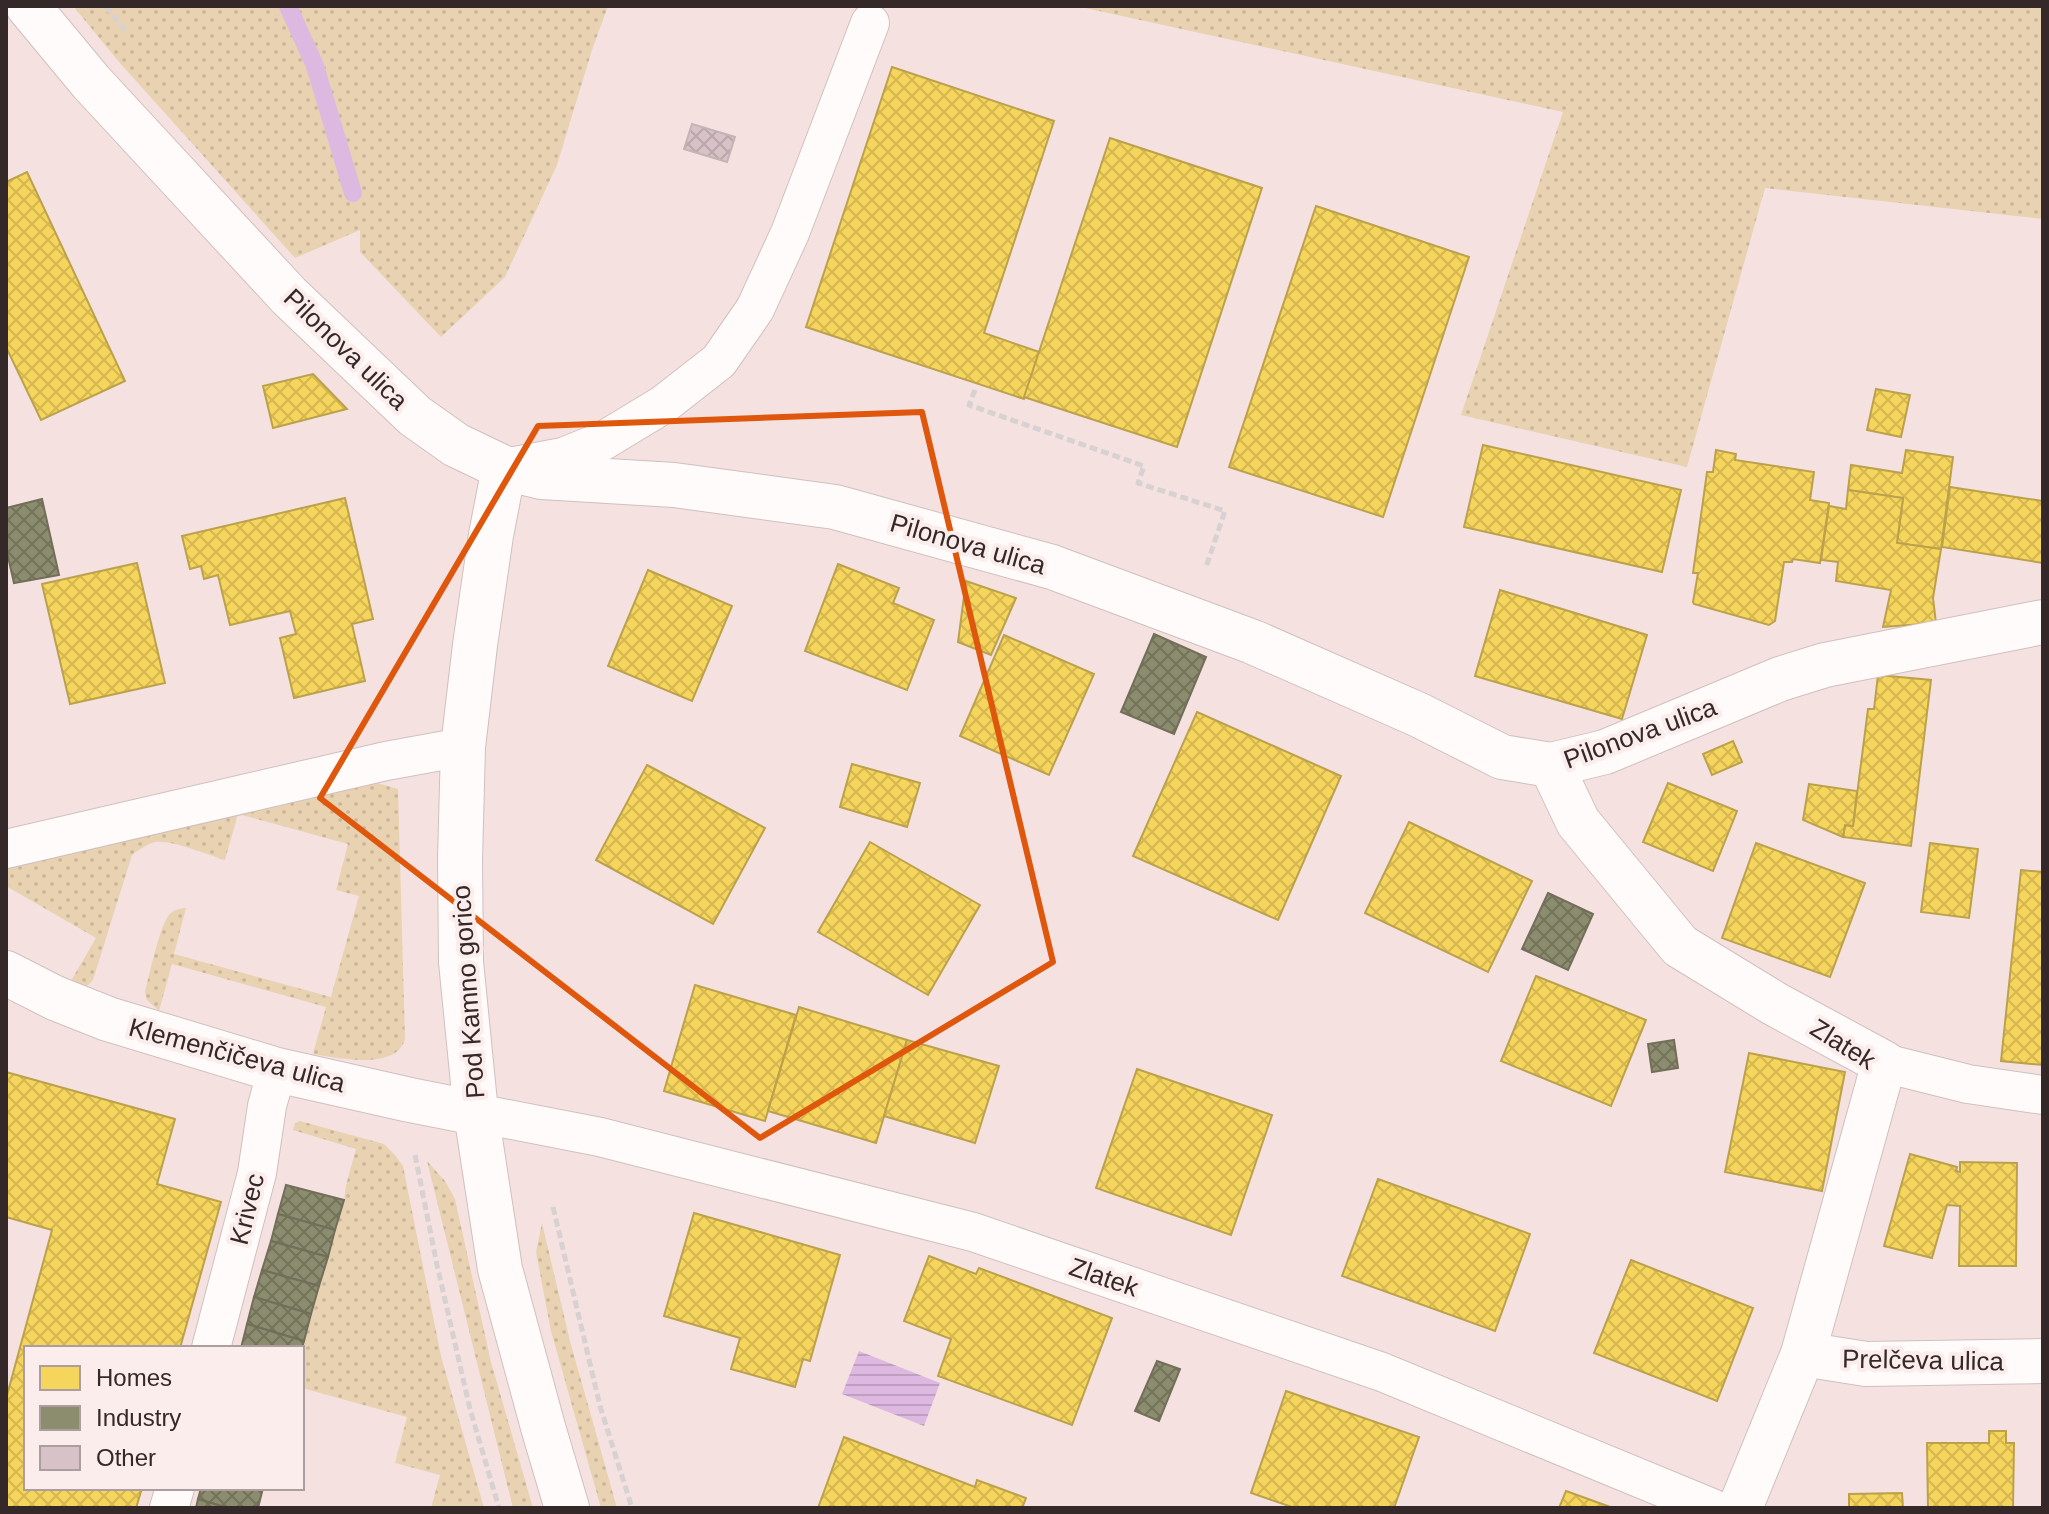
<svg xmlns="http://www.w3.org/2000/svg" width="2049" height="1514" font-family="Helvetica,sans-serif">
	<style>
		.grass { fill: url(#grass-dots) }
		.water { fill: url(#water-rules) }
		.homes { fill: url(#homes-cross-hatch); stroke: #bca14c; stroke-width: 2 }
		.industry { fill: url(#industry-cross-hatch); stroke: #726e59; stroke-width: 2 }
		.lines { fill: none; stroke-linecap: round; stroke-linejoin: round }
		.stream { stroke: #ddb9e1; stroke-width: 18 }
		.building { fill: url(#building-cross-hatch); stroke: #c3b4b6; stroke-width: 2 }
		.service-casing { stroke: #cfc0be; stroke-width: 40 }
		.minor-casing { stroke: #cfc0be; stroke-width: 46 }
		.path { stroke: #d7d1d1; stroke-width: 5; stroke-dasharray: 8 4; stroke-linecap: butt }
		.service { stroke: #fefbfa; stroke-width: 38 }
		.minor { stroke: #fefbfa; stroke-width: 44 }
		.marked { fill: none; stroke: #df570d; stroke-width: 6; stroke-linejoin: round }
		.labels { text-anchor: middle; stroke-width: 8; stroke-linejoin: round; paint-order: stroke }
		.street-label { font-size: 26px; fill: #352828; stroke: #fbedec }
	</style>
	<defs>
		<pattern id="grass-dots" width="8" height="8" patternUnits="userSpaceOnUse" patternTransform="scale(2)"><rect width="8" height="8" fill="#e8d2b1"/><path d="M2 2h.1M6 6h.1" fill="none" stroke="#c8b498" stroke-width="1.8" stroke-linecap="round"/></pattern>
		<pattern id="water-rules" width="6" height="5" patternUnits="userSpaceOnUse" patternTransform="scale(2)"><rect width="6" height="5" fill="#ddb9e1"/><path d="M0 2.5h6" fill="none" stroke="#be9fc1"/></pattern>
		<pattern id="homes-cross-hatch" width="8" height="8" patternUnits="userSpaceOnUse" patternTransform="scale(2)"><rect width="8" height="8" fill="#f6d55c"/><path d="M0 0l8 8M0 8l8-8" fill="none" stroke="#d4b750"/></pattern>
		<pattern id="industry-cross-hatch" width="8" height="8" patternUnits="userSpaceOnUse" patternTransform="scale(2)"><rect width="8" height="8" fill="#8c8c6e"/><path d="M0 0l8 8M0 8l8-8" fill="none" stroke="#73725a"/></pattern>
		<pattern id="building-cross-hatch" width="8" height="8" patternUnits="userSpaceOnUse" patternTransform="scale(2)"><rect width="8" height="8" fill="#d7c2c7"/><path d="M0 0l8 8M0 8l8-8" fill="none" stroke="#b9a7ab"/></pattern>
	</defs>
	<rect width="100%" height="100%" fill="#f5e2e0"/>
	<!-- grass -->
	<g class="grass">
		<polygon points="73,6 608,6 592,50 557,165 505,277 441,337 360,252 360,230 295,258 119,62"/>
		<polygon points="1076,6 2043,6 2043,219 1765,188 1687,467 1461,415 1563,112"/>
		<path d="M374 782 398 789 405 1039C396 1071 338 1058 313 1054L326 1007 172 964 159 1011 147 1000 145 992C149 976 160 925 169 915 173 910 180 908 186 908L174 954 331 997 359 896 336 890 348 844 238 814 225 860C209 855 170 839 155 842 147 844 139 850 132 855L93 980 86 987 68 986 96 938 6 886V863Z"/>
		<polygon points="300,1121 384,1144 395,1155 403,1166 441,1356 484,1508 431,1508 440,1475 395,1463 407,1417 302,1388 302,1348 344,1200 346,1185 356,1149 293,1130 295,1123"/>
		<polygon points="427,1161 445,1181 455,1199 491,1362 533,1508 513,1508"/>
		<polygon points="542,1223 570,1341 617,1508 601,1508 551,1331 536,1252"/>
	</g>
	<!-- water -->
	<polygon class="water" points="859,1351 940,1383 924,1426 842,1394"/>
	<!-- homes -->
	<g class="homes">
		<polygon points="892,67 1054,121 984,333 1039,352 1024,399 806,327"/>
		<polygon points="1110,138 1262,188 1177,447 1024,397"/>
		<polygon points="27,172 125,381 41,420 6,347 6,182"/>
		<polygon points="1316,206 1469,257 1383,517 1229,467"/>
		<polygon points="313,374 347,409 273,428 263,386"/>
		<polygon points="1876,389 1910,395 1901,437 1867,430"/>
		<polygon points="1483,445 1681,490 1662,572 1464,527"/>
		<polygon points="1716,450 1736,454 1735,460 1814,472 1810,500 1829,503 1820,563 1793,559 1792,562 1784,562 1775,621 1769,625 1694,604 1693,602 1698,573 1693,573 1707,472 1713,472"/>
		<polygon points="1906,450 1953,457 1941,549 1897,543 1903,498 1848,490 1851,465 1902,473"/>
		<polygon points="1950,487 2043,501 2043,563 1942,547"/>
		<polygon points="1848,490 1903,498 1897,543 1941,549 1933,598 1936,623 1883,627 1891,590 1836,581 1838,562 1821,560 1829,506 1846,509"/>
		<polygon points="345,498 373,619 352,624 365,681 294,698 280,638 296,634 290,611 230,625 218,575 204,579 201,566 190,569 182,536"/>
		<polygon points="137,563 165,683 70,704 42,584"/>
		<polygon points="838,564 899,588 893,603 934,620 907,690 805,651"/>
		<polygon points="648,570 732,606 692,701 608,666"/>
		<polygon points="966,581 1016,598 991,655 958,642"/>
		<polygon points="1500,590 1647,635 1622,719 1475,676"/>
		<polygon points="1004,635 1094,674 1049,775 960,736"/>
		<polygon points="1878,675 1931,680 1911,846 1843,837 1845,825 1853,826 1868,709 1874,709"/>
		<polygon points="1197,712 1341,776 1278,920 1133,856"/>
		<polygon points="1733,741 1742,762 1712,775 1703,754"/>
		<polygon points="852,764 920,783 907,827 840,807"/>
		<polygon points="647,765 765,828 713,924 596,860"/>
		<polygon points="1668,783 1737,811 1713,871 1643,842"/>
		<polygon points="1809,784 1857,791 1853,826 1845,825 1843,837 1803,820"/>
		<polygon points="1409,822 1532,881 1488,972 1365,913"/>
		<polygon points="870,842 980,905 928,995 818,932"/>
		<polygon points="1756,843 1865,883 1830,977 1722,938"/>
		<polygon points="1930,843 1978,849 1969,918 1921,912"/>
		<polygon points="2021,870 2043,872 2043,1065 2001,1061"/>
		<polygon points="1536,976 1646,1020 1611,1106 1501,1061"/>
		<polygon points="695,985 796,1015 765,1121 664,1091"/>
		<polygon points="799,1007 907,1040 876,1143 768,1111"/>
		<polygon points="907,1040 999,1066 975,1143 884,1116"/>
		<polygon points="1749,1053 1845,1072 1822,1191 1725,1172"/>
		<polygon points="1137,1069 1272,1115 1231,1235 1096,1188"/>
		<polygon points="6,1072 175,1119 157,1184 221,1202 180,1348 26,1348 26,1488 142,1488 136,1508 6,1508 6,1399 52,1230 6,1217"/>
		<polygon points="1910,1154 1957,1167 1956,1171 1960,1172 1960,1162 2017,1163 2016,1266 1959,1266 1960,1206 1947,1205 1932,1258 1884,1246"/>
		<polygon points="1378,1179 1530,1234 1495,1331 1342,1276"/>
		<polygon points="694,1213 840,1255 810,1361 803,1359 795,1387 731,1369 740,1338 664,1316"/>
		<polygon points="929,1256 976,1274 979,1268 1112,1318 1072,1425 938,1376 951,1339 904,1321"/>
		<polygon points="1631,1260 1753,1308 1717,1401 1594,1353"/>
		<polygon points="1286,1391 1419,1437 1394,1508 1295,1508 1251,1493"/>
		<polygon points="1989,1431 2006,1431 2006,1443 2014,1443 2013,1508 1928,1508 1927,1443 1989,1443"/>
		<polygon points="844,1437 975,1487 977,1480 1026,1498 1022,1508 818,1508"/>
		<polygon points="1566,1491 1613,1508 1559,1508"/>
		<polygon points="1902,1493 1903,1508 1849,1508 1849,1494"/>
	</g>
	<!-- industry -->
	<g class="industry">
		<polygon points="42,499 59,575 14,583 6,548 6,508"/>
		<polygon points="1154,634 1206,657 1174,734 1121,712"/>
		<polygon points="1548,893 1593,914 1568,970 1522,949"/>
		<polygon points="1674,1040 1678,1068 1652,1072 1648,1044"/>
		<polygon points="286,1185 344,1200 335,1230 278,1214"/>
		<polygon points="278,1214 335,1230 328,1257 271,1241"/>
		<polygon points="271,1241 328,1257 319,1286 262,1270"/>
		<polygon points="262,1270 319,1286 311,1314 254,1297"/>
		<polygon points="254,1297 311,1314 304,1341 247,1324"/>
		<polygon points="247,1324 304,1341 302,1348 241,1348"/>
		<polygon points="1157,1361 1180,1369 1159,1421 1135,1411"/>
		<polygon points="201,1488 263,1488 258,1508 228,1508 198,1499"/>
		<polygon points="198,1499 228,1508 196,1508"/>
	</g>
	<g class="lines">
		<!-- stream -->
		<polyline class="stream" points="288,6 315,66 353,193"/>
	</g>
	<!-- building -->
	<polygon class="building" points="692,124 735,137 727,162 684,149"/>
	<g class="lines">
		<defs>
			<g id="service">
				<polyline points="515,466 563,457 603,441 664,404 719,361 755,309 790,233 870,23"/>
				<polyline points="6,849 386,761 463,747"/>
				<polyline points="1884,1063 1968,1084 2043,1095"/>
				<polyline points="476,1113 600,1137 973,1232 1382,1372 1712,1508"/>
				<polyline points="211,1348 257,1173 267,1106 277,1070"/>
				<polyline points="169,1508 175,1488"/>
			</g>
			<g id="minor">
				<polyline points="28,6 91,82 289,296 415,416 456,445 504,468 542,477 674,485 835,507 1052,567 1253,642 1419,715 1502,757 1551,765 1605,752 1780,679 1825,665 2043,622"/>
				<polyline points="504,468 491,535 475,645 463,747 460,860 461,962 476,1113 500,1269 543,1427 567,1508"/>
				<polyline points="1551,765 1578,822 1680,946 1775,1004 1884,1063 1803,1354 1740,1508"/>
				<polyline points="6,973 55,998 108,1019 277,1070 410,1100 476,1113"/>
				<polyline points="1803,1354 1866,1364 2043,1361"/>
			</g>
		</defs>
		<!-- service casing -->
		<use href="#service" class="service-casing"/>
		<!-- minor casing -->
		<use href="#minor" class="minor-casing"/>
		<!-- path -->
		<g class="path">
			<polyline points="105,6 125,30"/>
			<polyline points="975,390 969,405 1144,466 1138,483 1225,511 1206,567"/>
			<polyline points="415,1155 437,1265 470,1409 499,1508"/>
			<polyline points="553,1207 600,1406 632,1508"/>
		</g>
		<!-- service -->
		<use href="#service" class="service"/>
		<!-- minor -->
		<use href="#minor" class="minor"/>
	</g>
	<!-- marked area -->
	<path class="marked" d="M922 412 1053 962 760 1138 320 798 538 426Z"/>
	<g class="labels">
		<!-- street labels -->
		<g class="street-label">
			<text transform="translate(346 349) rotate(44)" y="9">Pilonova ulica</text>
			<text transform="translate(968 544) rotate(16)" y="9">Pilonova ulica</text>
			<text transform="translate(1640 733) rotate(-20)" y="9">Pilonova ulica</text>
			<text transform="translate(468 992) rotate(-94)" y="9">Pod Kamno gorico</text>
			<text transform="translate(1843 1044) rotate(32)" y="9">Zlatek</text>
			<text transform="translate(237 1055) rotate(15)" y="9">Klemenčičeva ulica</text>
			<text transform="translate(247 1209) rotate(-76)" y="9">Krivec</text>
			<text transform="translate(1104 1277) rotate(19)" y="9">Zlatek</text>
			<text transform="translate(1923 1360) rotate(1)" y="9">Prelčeva ulica</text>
		</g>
	</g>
	<!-- border -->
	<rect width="2049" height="1514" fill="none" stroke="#352828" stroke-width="16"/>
	<!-- legend -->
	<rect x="24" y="1346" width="280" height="144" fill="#fbedec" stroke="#ac9e9e" stroke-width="2"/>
	<rect x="40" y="1366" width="40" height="24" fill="#f6d55c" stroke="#ac9e9e" stroke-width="2"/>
	<text x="96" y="1386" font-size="24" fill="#352828">Homes</text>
	<rect x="40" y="1406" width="40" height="24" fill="#8c8c6e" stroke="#ac9e9e" stroke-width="2"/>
	<text x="96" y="1426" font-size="24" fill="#352828">Industry</text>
	<rect x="40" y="1446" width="40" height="24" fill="#d7c2c7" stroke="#ac9e9e" stroke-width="2"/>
	<text x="96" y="1466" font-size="24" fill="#352828">Other</text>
</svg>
